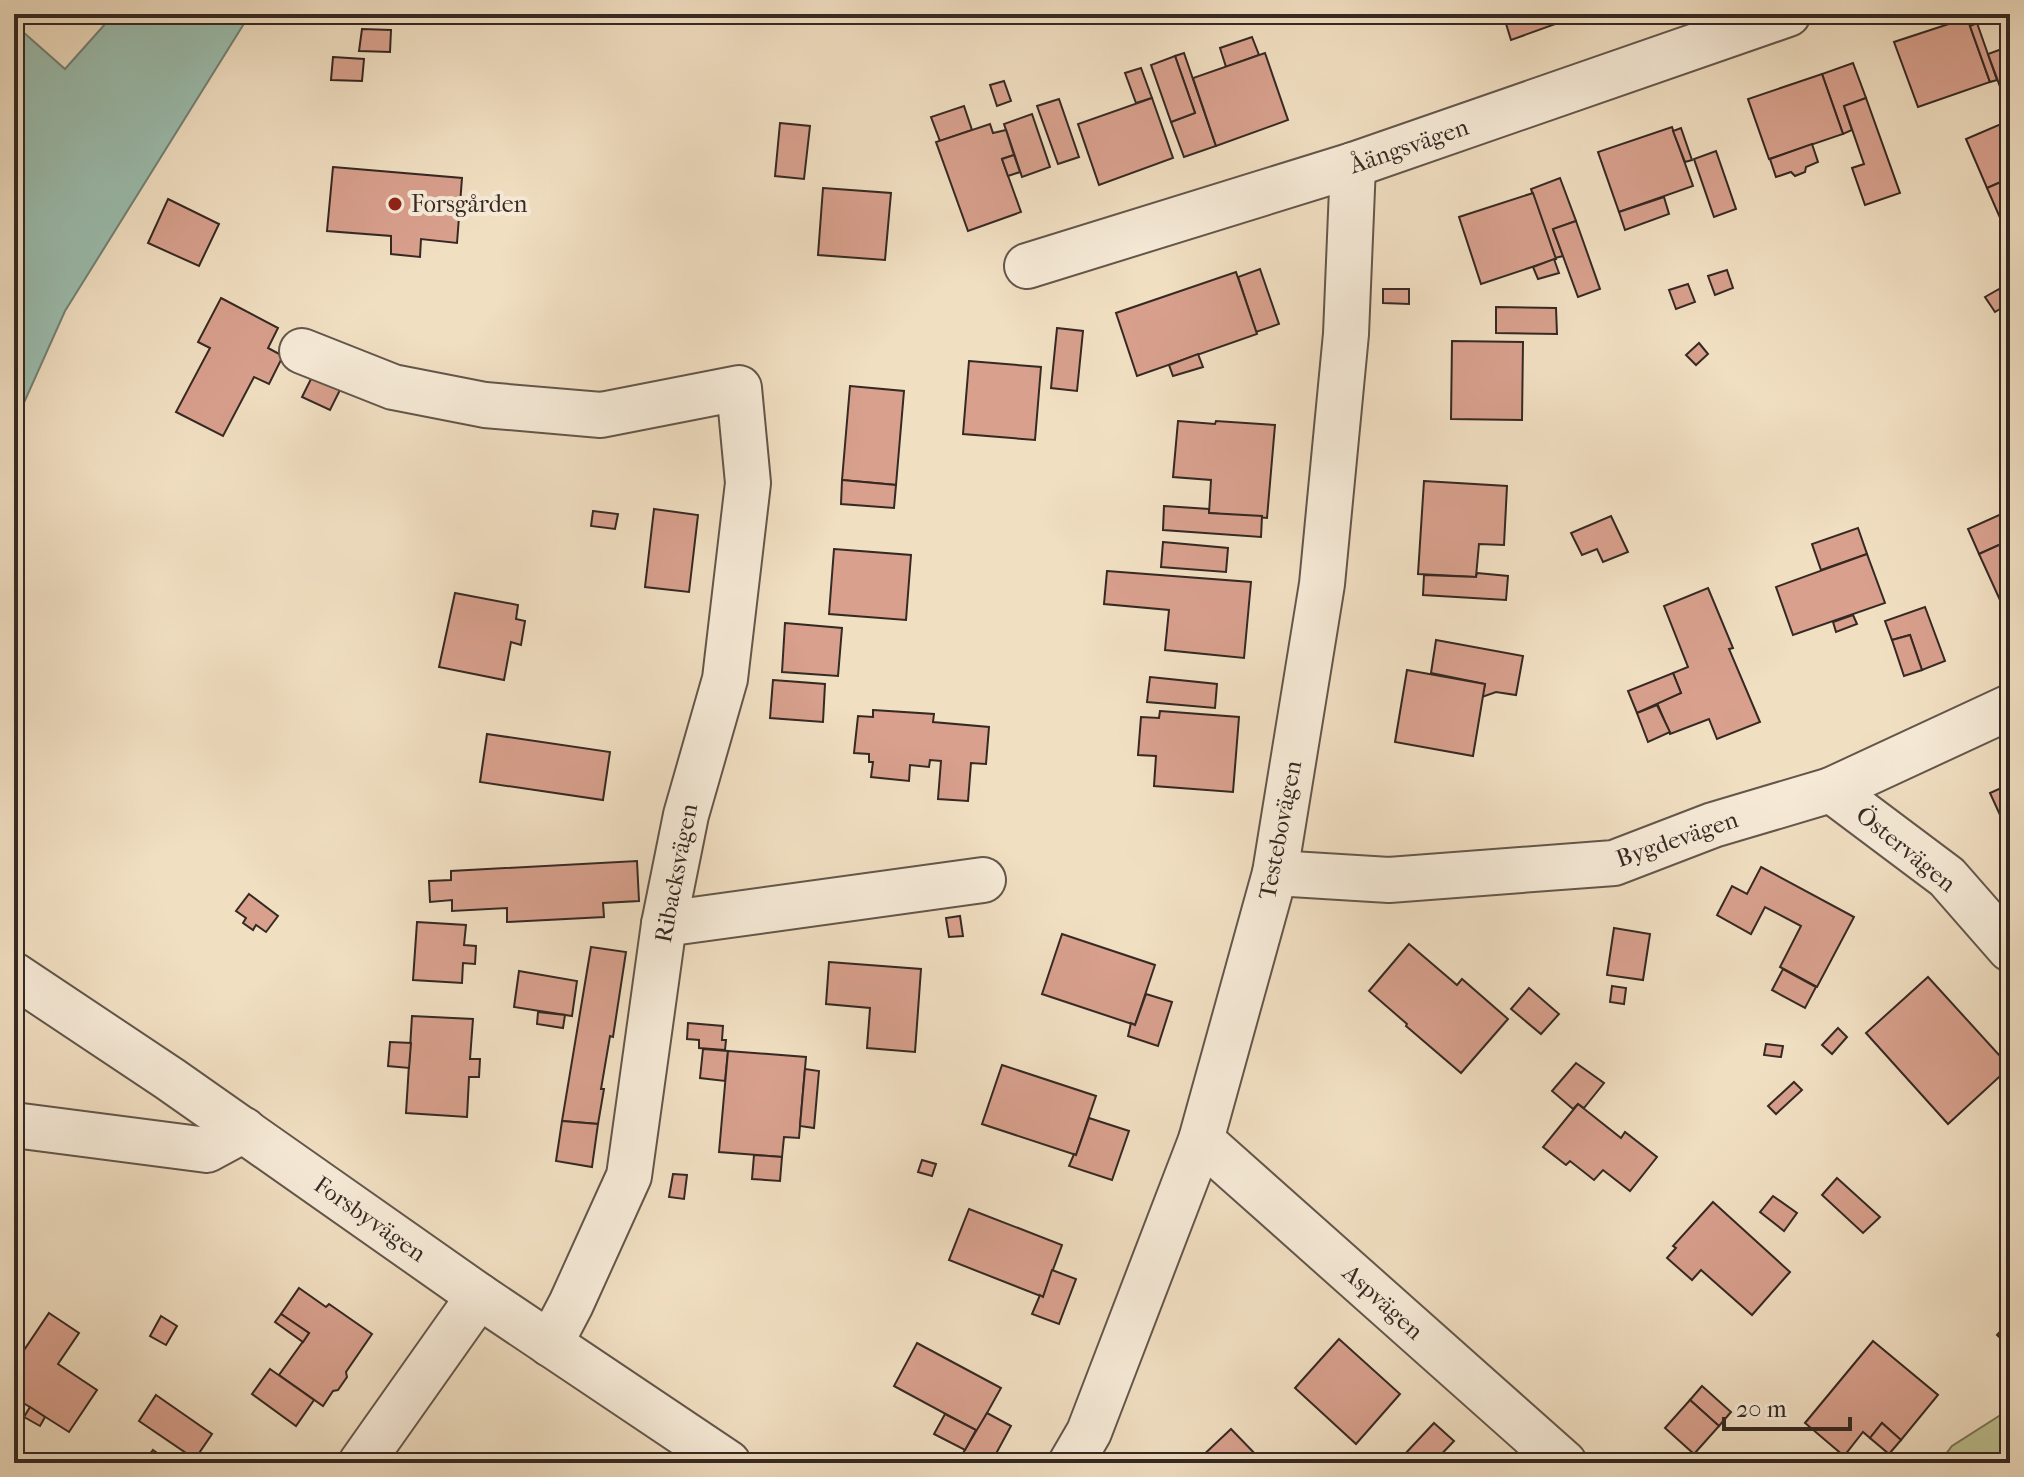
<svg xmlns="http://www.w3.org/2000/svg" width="2024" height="1477" font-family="'IM FELL French Canon',serif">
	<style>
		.green { fill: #bdc191; stroke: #79755a; stroke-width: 2 }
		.water { fill: #9bbdae; stroke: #728276; stroke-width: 2 }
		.building { fill: #d8a08d; stroke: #352923; stroke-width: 2 }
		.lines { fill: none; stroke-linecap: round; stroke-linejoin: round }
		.minor-casing { stroke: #64564b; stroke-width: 48 }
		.minor { stroke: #f6ead7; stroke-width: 44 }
		.poi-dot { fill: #8f2418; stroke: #f6ead7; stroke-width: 3 }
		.labels { text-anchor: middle; stroke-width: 8; stroke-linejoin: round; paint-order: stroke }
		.street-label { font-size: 24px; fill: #352923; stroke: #f6ead7 }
		.poi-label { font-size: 24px; fill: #352923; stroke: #f6ead7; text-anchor: start }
	</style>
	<rect width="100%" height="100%" fill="#f1dfc2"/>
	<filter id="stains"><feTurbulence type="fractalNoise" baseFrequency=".0025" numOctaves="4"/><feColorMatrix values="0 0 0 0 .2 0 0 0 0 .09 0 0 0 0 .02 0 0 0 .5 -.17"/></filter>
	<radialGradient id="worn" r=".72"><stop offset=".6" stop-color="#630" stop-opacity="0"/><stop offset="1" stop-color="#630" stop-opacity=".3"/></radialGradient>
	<!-- green -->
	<polygon class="green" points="2010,1409 2010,1463 1939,1463 1952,1446"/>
	<!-- water -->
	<polygon class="water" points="114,14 250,14 65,311 23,405 14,407 14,24 65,69"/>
	<!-- building -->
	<g class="building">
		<polygon points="1503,14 1583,14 1511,40"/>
		<polygon points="1967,18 1990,82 1918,107 1894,42"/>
		<polygon points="1977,23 1997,80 1990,82 1970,26"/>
		<polygon points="362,29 391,30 390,52 359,51"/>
		<polygon points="1252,37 1259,55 1226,67 1220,48"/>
		<polygon points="2010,46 2010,110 2009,111 1988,54"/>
		<polygon points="1184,53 1216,146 1184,157 1171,122 1195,113 1175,56"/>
		<polygon points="1265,53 1288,120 1216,146 1193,78"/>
		<polygon points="1175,56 1195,113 1171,122 1151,65"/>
		<polygon points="333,57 364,59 362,81 331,80"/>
		<polygon points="1853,63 1866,98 1844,106 1852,130 1843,134 1822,74"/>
		<polygon points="1141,68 1152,98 1136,103 1125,73"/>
		<polygon points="1822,74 1843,134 1769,159 1748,99"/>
		<polygon points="1004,81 1011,101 997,106 990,85"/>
		<polygon points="1152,98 1173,158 1099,185 1078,124"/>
		<polygon points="1866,98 1900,193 1865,205 1852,168 1864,164 1844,106"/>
		<polygon points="1059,99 1079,157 1058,164 1037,106"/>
		<polygon points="964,106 972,130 940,141 931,117"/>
		<polygon points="1032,114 1050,167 1022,177 1004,124"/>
		<polygon points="2008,121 2010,126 2010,161 2006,163 2010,171 2010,178 1987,188 1966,139"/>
		<polygon points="780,123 810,126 804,179 775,176"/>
		<polygon points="990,124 993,133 1006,130 1014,155 1002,159 1021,212 968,231 936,142"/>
		<polygon points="1672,127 1693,186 1619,212 1598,152"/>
		<polygon points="1681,128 1692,160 1685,162 1673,131"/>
		<polygon points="1812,144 1818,162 1806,167 1805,172 1795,176 1791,172 1776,177 1770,159"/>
		<polygon points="1716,151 1736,209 1714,217 1694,159"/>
		<polygon points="1014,155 1020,172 1008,176 1002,159"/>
		<polygon points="333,167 462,178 457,243 421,239 420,257 391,254 391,236 327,231"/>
		<polygon points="1560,178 1576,221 1553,229 1563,256 1555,258 1531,189"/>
		<polygon points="2010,178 2010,224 2004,227 1987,188"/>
		<polygon points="823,188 891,193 885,260 818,255"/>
		<polygon points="1533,193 1556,259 1481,284 1459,217"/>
		<polygon points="1664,197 1669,214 1625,230 1619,212"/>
		<polygon points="168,199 219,224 199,266 148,243"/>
		<polygon points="1576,221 1600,289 1578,297 1553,229"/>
		<polygon points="1554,259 1559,273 1538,279 1533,267"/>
		<polygon points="1260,269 1279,324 1256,332 1238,277"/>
		<polygon points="1727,270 1733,288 1715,295 1708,276"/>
		<polygon points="1236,272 1257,334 1137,376 1116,313"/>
		<polygon points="1688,284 1695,302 1676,309 1669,290"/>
		<polygon points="1383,289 1409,289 1409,304 1383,303"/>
		<polygon points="1999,289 2008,304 1995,312 1985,297"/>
		<polygon points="221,298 278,328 268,348 283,356 269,384 254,377 223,436 176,412 210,348 198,342"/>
		<polygon points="1496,307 1556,308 1557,334 1496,333"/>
		<polygon points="1057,328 1083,331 1077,391 1051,388"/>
		<polygon points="1452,341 1523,342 1522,420 1451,419"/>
		<polygon points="1699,343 1708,354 1696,365 1686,355"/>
		<polygon points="1198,354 1203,367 1173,376 1169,365"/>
		<polygon points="320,361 348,374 330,410 302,397"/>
		<polygon points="969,361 1041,367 1035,440 963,434"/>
		<polygon points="850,386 904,391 896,485 842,480"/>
		<polygon points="1178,421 1215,424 1216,421 1275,425 1267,518 1209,513 1211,480 1173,477"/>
		<polygon points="842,480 896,485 894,508 841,504"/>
		<polygon points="1424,481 1507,486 1504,545 1479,544 1476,577 1418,574"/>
		<polygon points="1164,506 1209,509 1209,513 1262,516 1261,537 1163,530"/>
		<polygon points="654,509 698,515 689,592 645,587"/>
		<polygon points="593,511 618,514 615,529 591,526"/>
		<polygon points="2008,511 2010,516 2010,540 1979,554 1968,529"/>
		<polygon points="1611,516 1628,552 1603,562 1597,549 1582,555 1571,533"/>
		<polygon points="1858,528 1867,554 1821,570 1812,544"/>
		<polygon points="2010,540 2010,622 1979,554"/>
		<polygon points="1163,542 1228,548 1226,572 1161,567"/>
		<polygon points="834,549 911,555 906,620 829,614"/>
		<polygon points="1867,554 1885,603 1793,635 1776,587"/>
		<polygon points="1107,571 1251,582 1244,658 1165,650 1169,610 1104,604"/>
		<polygon points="1477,573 1508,576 1506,600 1423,595 1424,575 1476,577"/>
		<polygon points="1708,588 1733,648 1729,649 1760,722 1717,739 1709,719 1670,734 1657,703 1681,693 1673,673 1688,667 1664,606"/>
		<polygon points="455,593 518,605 516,619 525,621 521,645 511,642 504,680 439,667"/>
		<polygon points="1925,607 1945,661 1922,670 1910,635 1892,640 1885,621"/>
		<polygon points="1853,615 1857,624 1836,632 1833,622"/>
		<polygon points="785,623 842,628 838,676 782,672"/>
		<polygon points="1910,635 1922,670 1904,676 1892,640"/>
		<polygon points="1436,640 1523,656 1516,695 1496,692 1482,697 1485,684 1431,673"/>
		<polygon points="1407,670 1485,684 1473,756 1395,742"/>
		<polygon points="1673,673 1681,693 1637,713 1628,691"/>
		<polygon points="1150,677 1217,684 1215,708 1147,702"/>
		<polygon points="773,680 825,684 823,722 770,718"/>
		<polygon points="1657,705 1670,732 1648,742 1637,713"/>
		<polygon points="873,710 934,714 933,722 989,727 986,764 971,763 968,801 938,799 941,761 930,760 929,767 910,765 909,781 871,777 873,762 869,762 869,754 854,753 858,716 873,717"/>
		<polygon points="1160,711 1239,717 1233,792 1154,786 1156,756 1138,755 1141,717 1159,718"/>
		<polygon points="487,734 610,752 603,800 480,782"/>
		<polygon points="2010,784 2010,824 2005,826 1990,793"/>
		<polygon points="637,861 639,901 603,903 604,917 507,922 507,908 452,911 452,900 430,902 429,881 451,880 451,871"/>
		<polygon points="1761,867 1854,917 1817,987 1780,967 1801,926 1765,907 1751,934 1717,915 1732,886 1747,894"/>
		<polygon points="249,894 278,916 266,932 256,925 253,930 243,923 246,918 236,911"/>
		<polygon points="960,916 963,936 949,937 946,918"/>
		<polygon points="417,922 466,925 464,945 476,946 475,964 463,963 462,983 413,980"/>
		<polygon points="1614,928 1650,934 1643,980 1607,975"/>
		<polygon points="1062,934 1155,965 1135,1025 1042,994"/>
		<polygon points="1409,944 1457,985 1462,979 1508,1019 1461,1073 1406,1026 1407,1024 1369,991"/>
		<polygon points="591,947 626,952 613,1037 610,1036 601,1089 604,1089 598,1124 562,1121"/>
		<polygon points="829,962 921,969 915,1052 867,1048 870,1008 826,1004"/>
		<polygon points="1783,969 1816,987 1805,1008 1772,990"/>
		<polygon points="519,971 577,981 572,1016 514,1007"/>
		<polygon points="1928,977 2010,1067 1948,1124 1866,1033"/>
		<polygon points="1612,986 1626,988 1624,1004 1610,1002"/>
		<polygon points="1529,988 1559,1014 1541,1034 1511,1009"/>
		<polygon points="1146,994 1172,1002 1158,1046 1128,1036 1131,1023 1135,1025"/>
		<polygon points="538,1012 565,1015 563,1028 537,1024"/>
		<polygon points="412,1016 473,1019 470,1059 480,1059 479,1077 469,1077 467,1117 406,1113"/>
		<polygon points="688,1023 723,1026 722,1040 726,1040 725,1050 699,1048 699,1040 687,1039"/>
		<polygon points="1838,1028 1847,1037 1832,1054 1822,1045"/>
		<polygon points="390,1042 411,1043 409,1068 388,1066"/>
		<polygon points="1766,1044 1783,1046 1781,1057 1764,1055"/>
		<polygon points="703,1049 728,1051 725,1081 700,1078"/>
		<polygon points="728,1051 806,1057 799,1138 784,1137 782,1157 719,1152"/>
		<polygon points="1576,1063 1604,1083 1584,1108 1578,1104 1573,1109 1552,1091"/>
		<polygon points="1002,1065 1096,1096 1076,1155 982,1124"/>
		<polygon points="805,1069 819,1071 814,1128 800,1126"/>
		<polygon points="1794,1082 1802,1090 1776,1114 1768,1106"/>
		<polygon points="1578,1104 1621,1138 1625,1132 1657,1157 1630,1191 1603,1170 1594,1180 1570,1161 1566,1165 1543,1147"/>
		<polygon points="1089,1118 1129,1131 1112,1180 1069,1166 1074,1154 1076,1155"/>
		<polygon points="562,1121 598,1124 592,1167 556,1161"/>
		<polygon points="754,1155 782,1157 780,1181 752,1179"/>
		<polygon points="922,1160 936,1164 932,1176 918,1172"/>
		<polygon points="673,1174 687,1175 684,1199 669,1197"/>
		<polygon points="1837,1178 1880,1217 1863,1233 1822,1195"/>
		<polygon points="1773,1196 1797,1213 1784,1231 1760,1212"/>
		<polygon points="1713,1202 1790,1272 1752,1315 1701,1270 1692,1280 1667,1258 1676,1248 1673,1246"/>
		<polygon points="969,1209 1062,1245 1043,1297 949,1260"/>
		<polygon points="1052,1270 1076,1279 1059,1324 1032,1314 1040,1295 1043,1297"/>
		<polygon points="299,1288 326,1307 329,1304 372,1334 346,1372 347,1377 338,1390 333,1391 323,1406 279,1375 309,1333 281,1314"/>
		<polygon points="49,1313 79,1333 58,1364 97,1390 69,1432 14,1397 14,1365"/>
		<polygon points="281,1314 309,1333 303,1342 275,1322"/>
		<polygon points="161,1316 177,1326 166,1345 150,1336"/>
		<polygon points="2010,1321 2010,1347 1997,1335"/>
		<polygon points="1339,1339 1400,1394 1356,1444 1295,1388"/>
		<polygon points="1873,1341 1938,1395 1901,1440 1882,1423 1870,1438 1863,1432 1844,1456 1805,1423"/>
		<polygon points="917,1343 1001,1388 977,1431 894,1386"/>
		<polygon points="270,1369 314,1400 296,1426 252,1394"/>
		<polygon points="1702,1386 1731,1412 1719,1426 1690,1400"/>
		<polygon points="156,1395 212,1434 195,1459 139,1421"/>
		<polygon points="1690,1400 1719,1426 1694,1454 1665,1428"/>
		<polygon points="30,1407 45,1417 40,1426 24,1417"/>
		<polygon points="987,1413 1011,1426 991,1463 983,1463 963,1453"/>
		<polygon points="945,1414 976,1430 965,1450 934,1434"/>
		<polygon points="1434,1423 1454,1441 1433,1463 1410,1463 1403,1456"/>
		<polygon points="1882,1423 1901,1440 1889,1454 1870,1438"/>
		<polygon points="1231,1429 1263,1462 1201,1463 1198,1460"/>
		<polygon points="153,1450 171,1463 143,1463"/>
	</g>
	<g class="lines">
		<defs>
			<g id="minor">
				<polyline points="1027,266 1353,165 1788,14"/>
				<polyline points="302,351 393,387 485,405 601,415 739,388 748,483 725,679 686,815 664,924 629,1176 571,1304 550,1344"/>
				<polyline points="1831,790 1947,877 2010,949"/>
				<polyline points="1275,873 1389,880 1614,863 1713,825 1831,790 2010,707"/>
				<polyline points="664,924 983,880"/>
				<polyline points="14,975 170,1079 479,1296 728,1463"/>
				<polyline points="14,1125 207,1150 244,1130"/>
				<polyline points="1201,1140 1564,1463"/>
				<polyline points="361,1463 479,1296"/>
				<polyline points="1071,1463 1089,1432 1201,1140 1275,873 1322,584 1346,334 1353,165"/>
			</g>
		</defs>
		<!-- minor casing -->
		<use href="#minor" class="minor-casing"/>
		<!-- minor -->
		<use href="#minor" class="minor"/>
	</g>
	<!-- markers -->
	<circle class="poi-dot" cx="395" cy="204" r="8"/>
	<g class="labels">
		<!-- street labels -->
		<g class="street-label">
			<text transform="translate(1409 146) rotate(-19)" y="8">Åängsvägen</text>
			<text transform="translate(1280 830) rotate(-79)" y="8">Testebovägen</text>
			<text transform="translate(1677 839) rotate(-19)" y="8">Bygdevägen</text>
			<text transform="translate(1906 849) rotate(39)" y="8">Östervägen</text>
			<text transform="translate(676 873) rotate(-79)" y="8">Ribacksvägen</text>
			<text transform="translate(370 1219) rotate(35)" y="8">Forsbyvägen</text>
			<text transform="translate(1383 1302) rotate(42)" y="8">Aspvägen</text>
		</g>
		<!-- poi labels -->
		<g class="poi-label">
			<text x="411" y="212">Forsgården</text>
		</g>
	</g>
	<!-- margin -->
	<rect width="2024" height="1477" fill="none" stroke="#f1dfc2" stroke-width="48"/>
	<rect x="16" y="16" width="1992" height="1445" fill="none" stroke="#352923" stroke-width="4"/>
	<rect x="24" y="24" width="1976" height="1429" fill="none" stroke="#352923" stroke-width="2"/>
	<!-- scale -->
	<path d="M1724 1417v12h126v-12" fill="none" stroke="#352923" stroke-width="4"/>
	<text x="1736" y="1417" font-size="24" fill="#352923" stroke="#f6ead7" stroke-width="6" paint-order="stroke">20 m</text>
	<rect width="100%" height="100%" filter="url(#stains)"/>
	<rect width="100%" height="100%" fill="url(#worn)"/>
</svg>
